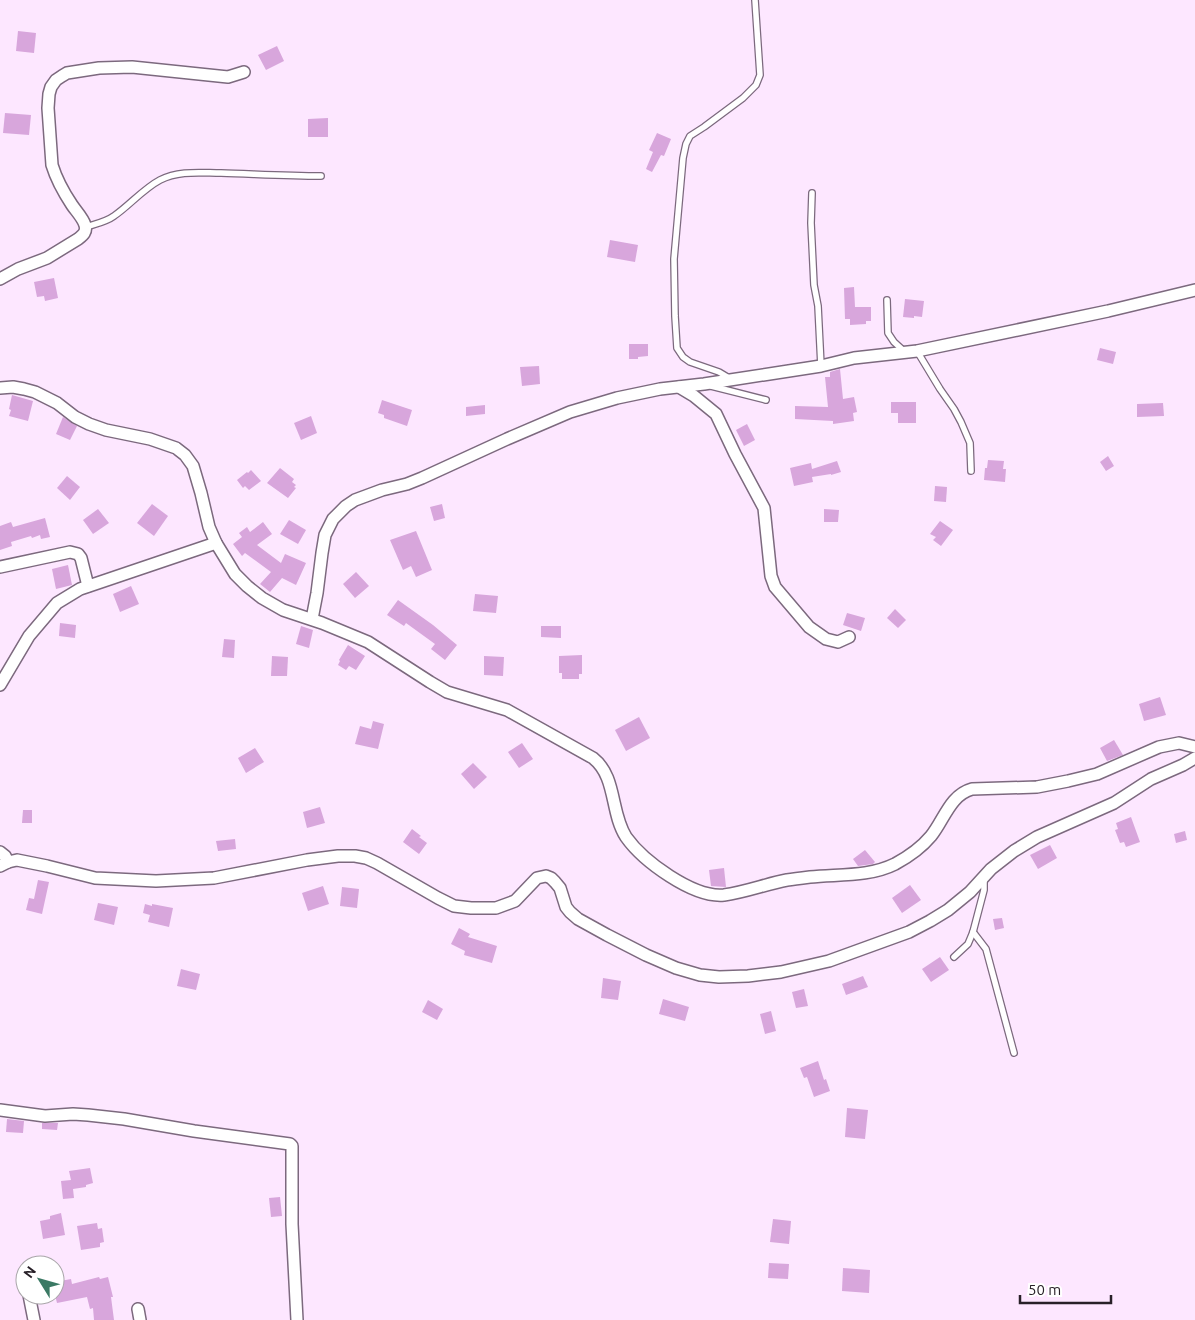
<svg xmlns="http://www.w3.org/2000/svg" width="1195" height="1320" font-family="Ubuntu,sans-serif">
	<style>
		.building { fill: #d8a6dc }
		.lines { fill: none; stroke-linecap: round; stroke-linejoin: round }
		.service-casing { stroke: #7c697e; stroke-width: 8 }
		.minor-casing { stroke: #7c697e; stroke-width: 14 }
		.service { stroke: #fff; stroke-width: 5.5 }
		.minor { stroke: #fff; stroke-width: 11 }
	</style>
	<rect width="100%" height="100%" fill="#fde7ff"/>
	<!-- building -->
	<g class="building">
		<polygon points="18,31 36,33 34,53 16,51"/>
		<polygon points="277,46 284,61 266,70 258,55"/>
		<polygon points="5,113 31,115 29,135 3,133"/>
		<polygon points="328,118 328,137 308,137 308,119"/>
		<polygon points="657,133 671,139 664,156 661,155 652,172 646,169 653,152 649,150"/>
		<polygon points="610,240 638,245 635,262 607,257"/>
		<polygon points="54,278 58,298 45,301 44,296 37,297 34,282"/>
		<polygon points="854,287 855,307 871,307 871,321 866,321 866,324 850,325 850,319 845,319 844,288"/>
		<polygon points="905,299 924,301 922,317 914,316 914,318 903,317"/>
		<polygon points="629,344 648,344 648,356 638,357 638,359 629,359"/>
		<polygon points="1100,348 1116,352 1113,364 1097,360"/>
		<polygon points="539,366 540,384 522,386 520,367"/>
		<polygon points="840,369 843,399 854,397 857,412 853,413 854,421 833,424 833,421 795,419 795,406 828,407 825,377 830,377 830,372"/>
		<polygon points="12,395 33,401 28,421 9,416 11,410 9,409"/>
		<polygon points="382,400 412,410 407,426 384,418 384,415 378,413"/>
		<polygon points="891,402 916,402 916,423 898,423 898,413 891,413"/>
		<polygon points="1163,403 1164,416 1137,417 1137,404"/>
		<polygon points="485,405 485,414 466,416 466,407"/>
		<polygon points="311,416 317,433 301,440 294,423"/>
		<polygon points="63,417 77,426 70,440 56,434"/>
		<polygon points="747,424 755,440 744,446 736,430"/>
		<polygon points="1108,456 1114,466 1106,471 1100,462"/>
		<polygon points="988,460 1004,461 1003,469 1006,469 1005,482 984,480 985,468 987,468"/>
		<polygon points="837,461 841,472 831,475 831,474 812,477 813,482 794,486 790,468 811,463 812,469"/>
		<polygon points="280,468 294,479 292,482 296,485 294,487 296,488 288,498 267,483"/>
		<polygon points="251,470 261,481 249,490 245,486 243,488 237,480 247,472 248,473"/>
		<polygon points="67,476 80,487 70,500 57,488"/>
		<polygon points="935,486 947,487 946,502 934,501"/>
		<polygon points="152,504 168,516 154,536 137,523"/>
		<polygon points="442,504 445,518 434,521 430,507"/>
		<polygon points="98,509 109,523 93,534 83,520"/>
		<polygon points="824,509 839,510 838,522 824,522"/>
		<polygon points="45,518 50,537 41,539 40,535 32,538 31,536 11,542 12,546 0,550 0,526 11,522 13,527"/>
		<polygon points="289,520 306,530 298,544 280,534"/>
		<polygon points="940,521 953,530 941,546 933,540 936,537 930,534"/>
		<polygon points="263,522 272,534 257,545 281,563 285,554 306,563 296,585 282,578 270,592 260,584 271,572 245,553 242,556 233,544 242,537 239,533 247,527 250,532"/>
		<polygon points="416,531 432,570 416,577 411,566 403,570 390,540"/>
		<polygon points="68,565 72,585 56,589 52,569"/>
		<polygon points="356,572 369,586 355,598 343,584"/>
		<polygon points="131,586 139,604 120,612 113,594"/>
		<polygon points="475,594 498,596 496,613 473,611"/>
		<polygon points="398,600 433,625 457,645 445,660 431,649 435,644 406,623 404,626 387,615"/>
		<polygon points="895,609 906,620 898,628 887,618"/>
		<polygon points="847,613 865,618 861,631 843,625"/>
		<polygon points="60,623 76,625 75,638 59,636"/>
		<polygon points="301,626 313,630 309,648 296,644"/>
		<polygon points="541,626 561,626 561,638 541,637"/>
		<polygon points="224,639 235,640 234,658 222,657"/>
		<polygon points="348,645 365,656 356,670 349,666 346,670 338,665 340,661 339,660"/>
		<polygon points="582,655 582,674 579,674 579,679 562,679 562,673 559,673 559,656"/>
		<polygon points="272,656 288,657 287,676 271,676"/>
		<polygon points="484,656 504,657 503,676 484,675"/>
		<polygon points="1160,697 1166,715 1144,721 1139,704"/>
		<polygon points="639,717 650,738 626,751 615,730"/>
		<polygon points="373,721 384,724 378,749 355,744 360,726 371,729"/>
		<polygon points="1114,740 1123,755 1107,761 1100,748"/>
		<polygon points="522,743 533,759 519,768 508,752"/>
		<polygon points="255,748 264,762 246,773 238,758"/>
		<polygon points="473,763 487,777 474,789 461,774"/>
		<polygon points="320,807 325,823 307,828 303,812"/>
		<polygon points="23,810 32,810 32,823 22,823"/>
		<polygon points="1131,817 1140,842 1126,847 1124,842 1120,843 1115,830 1118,829 1116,823"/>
		<polygon points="412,829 421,836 419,837 427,843 419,854 403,842"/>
		<polygon points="1185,831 1187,840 1176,843 1174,834"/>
		<polygon points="235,839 236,849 218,851 216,841"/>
		<polygon points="1050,845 1057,858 1038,869 1030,855"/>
		<polygon points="865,850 875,862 873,864 858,866 853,859"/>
		<polygon points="724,868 726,887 711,886 709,870"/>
		<polygon points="38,880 49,882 42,914 26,910 29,898 34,899"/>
		<polygon points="910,885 921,900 902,913 892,898"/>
		<polygon points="323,886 329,904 308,911 302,893"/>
		<polygon points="342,887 359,889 357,908 340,906"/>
		<polygon points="98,903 118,907 114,925 94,920"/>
		<polygon points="145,904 152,906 152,904 173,908 169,927 148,922 150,915 143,913"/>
		<polygon points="1002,918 1004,928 995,930 993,919"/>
		<polygon points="459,928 470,934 468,937 497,946 492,963 464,955 465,951 451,944"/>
		<polygon points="940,957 949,970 931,982 922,969"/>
		<polygon points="181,969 200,974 196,990 177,986"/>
		<polygon points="863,976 868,987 846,995 842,984"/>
		<polygon points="603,978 621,981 618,1000 601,998"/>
		<polygon points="804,989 808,1006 796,1008 792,992"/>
		<polygon points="663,999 689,1007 685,1021 659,1014"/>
		<polygon points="428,1000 443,1009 437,1020 422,1012"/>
		<polygon points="771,1011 776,1031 765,1034 760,1014"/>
		<polygon points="818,1061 824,1080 826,1079 830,1091 814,1097 807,1077 804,1078 800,1068"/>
		<polygon points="847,1108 868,1110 865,1139 845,1137"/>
		<polygon points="7,1119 24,1121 23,1133 6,1132"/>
		<polygon points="42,1123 58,1123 57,1130 42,1129"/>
		<polygon points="90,1168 93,1183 86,1185 86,1187 73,1189 74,1198 63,1199 61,1181 71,1180 69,1171"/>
		<polygon points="280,1197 282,1216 271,1217 269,1198"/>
		<polygon points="61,1213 65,1235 43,1239 40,1221 50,1219 50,1216"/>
		<polygon points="773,1219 791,1221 789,1244 770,1242"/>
		<polygon points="97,1223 98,1229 102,1228 104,1242 100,1243 100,1247 81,1250 77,1226"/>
		<polygon points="769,1263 789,1264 788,1279 768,1278"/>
		<polygon points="843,1268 870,1270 869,1293 842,1291"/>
		<polygon points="99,1277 100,1279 108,1277 113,1297 111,1297 114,1320 94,1320 93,1308 90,1309 87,1297 57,1303 55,1295 55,1282 71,1279 72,1284"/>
	</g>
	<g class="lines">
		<defs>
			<g id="service">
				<polyline points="812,193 811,223 814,285 818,306 821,366"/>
				<path d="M86 227C95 224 106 222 114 216 130 205 143 189 160 180 179 170 201 173 221 173 254 174 288 176 321 176"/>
				<polyline points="887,300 888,333 894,342 905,352"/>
				<polyline points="917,351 940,389 954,409 961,422 970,443 971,471"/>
				<polyline points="729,378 719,372 690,362 683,357 677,348 675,316 674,259 683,158 686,144 690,136 704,127 743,98 756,85 760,75 755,0"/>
				<polyline points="711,386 766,400"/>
				<polyline points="973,932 986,949 1014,1053"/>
				<polyline points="954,957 968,944 973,932 984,890 984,880"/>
			</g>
			<g id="minor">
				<path d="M0 279 18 269 47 258 78 239C83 235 87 232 85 225 83 218 76 211 72 205 64 193 56 178 52 165L48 108 49 94 51 87 56 80 62 76 67 73 99 68 132 67 228 77 244 72"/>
				<polyline points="679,387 694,396 716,414 735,454 764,508 771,576 775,587 809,627 826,639 838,642 849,637"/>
				<path d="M0 388 13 387 24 389 35 392 57 403 75 417 89 424 106 430 150 439 176 448 185 455 193 466 201 493 209 527 216 543 235 574 247 586 262 598 283 610 322 623 368 642 430 682 447 692 507 710 593 758C617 777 610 812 626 837 643 861 693 898 724 895 746 892 766 884 787 880 794 879 802 878 810 877 838 874 869 877 895 864 908 857 921 848 931 836 944 820 950 795 972 789L1037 787 1068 781 1097 774 1159 747 1179 743 1195 747"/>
				<polyline points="0,567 70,552 78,554 81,558 88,586"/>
				<polyline points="312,619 317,593 322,553 325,535 333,519 346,506 355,500 382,490 407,484 422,478 507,439 570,412 617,398 660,389 704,384 821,366 854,358 917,351 1108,311 1195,290"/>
				<polyline points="0,685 29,636 57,603 80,589 216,543"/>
				<polyline points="0,852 5,856 8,862"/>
				<polyline points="0,866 8,862 17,860 47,866 95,878 156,881 214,878 307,860 338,856 355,856 366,858 377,863 438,898 454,906 471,908 496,908 515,901 537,878 546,876 551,878 555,882 560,888 566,907 570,912 578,919 607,935 646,955 676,968 700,975 719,977 748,976 781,972 829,961 909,932 930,921 948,910 970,892 991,869 1014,851 1037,837 1114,803 1151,779 1183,765 1195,758"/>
				<polyline points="0,1110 45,1116 73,1114 88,1115 124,1119 194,1131 290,1144 292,1146 292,1224 297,1320"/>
				<polyline points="29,1295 34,1320"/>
				<polyline points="138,1309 140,1320"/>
			</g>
		</defs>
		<!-- service casing -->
		<use href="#service" class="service-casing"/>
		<!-- minor casing -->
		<use href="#minor" class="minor-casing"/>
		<!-- service -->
		<use href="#service" class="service"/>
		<!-- minor -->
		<use href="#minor" class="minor"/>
	</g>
	<!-- north arrow -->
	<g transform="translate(40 1280) rotate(307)"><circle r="24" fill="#ffffff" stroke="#a9a6a9"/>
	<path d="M0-4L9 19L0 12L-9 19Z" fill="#3b7964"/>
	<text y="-8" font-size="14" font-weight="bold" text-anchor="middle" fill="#282028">N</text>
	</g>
	<!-- scale -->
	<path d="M1020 1295v8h91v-8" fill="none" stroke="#282028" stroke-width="2.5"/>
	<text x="1028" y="1295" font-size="15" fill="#282028" stroke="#ffffff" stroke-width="4" paint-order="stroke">50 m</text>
</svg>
